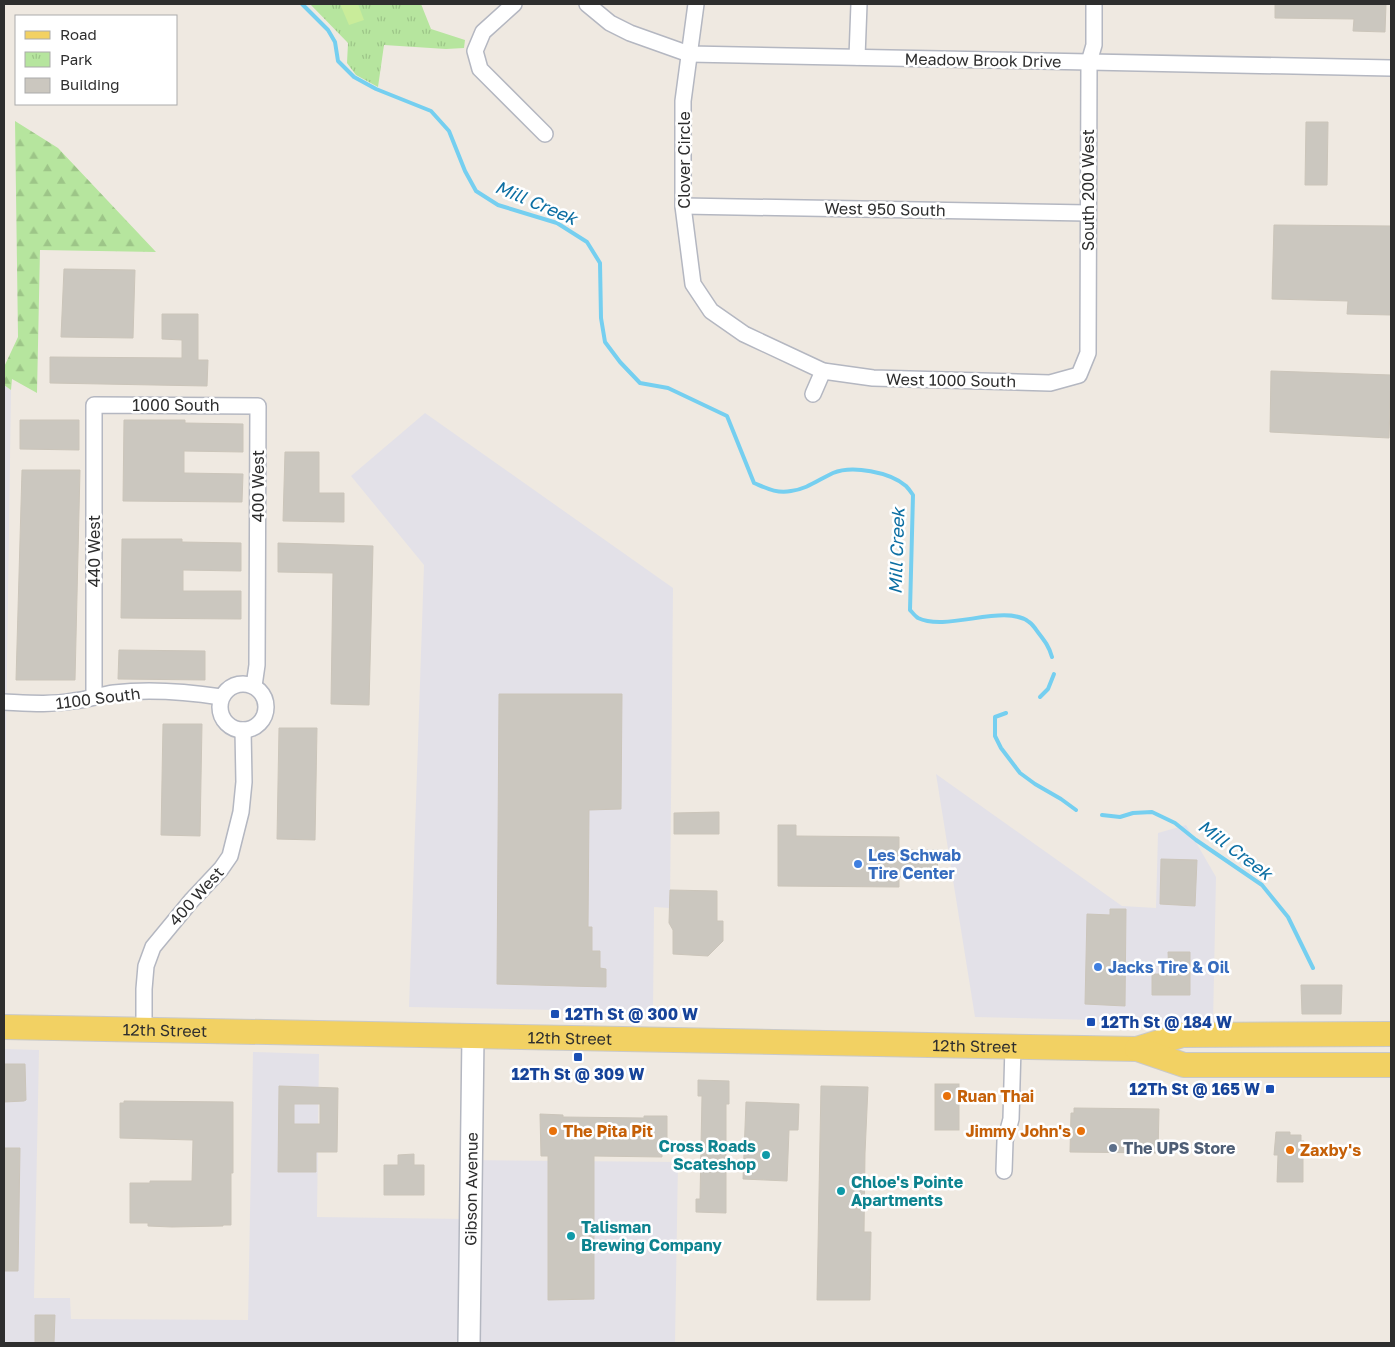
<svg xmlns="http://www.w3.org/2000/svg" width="1395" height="1347" font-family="'Golos Text',sans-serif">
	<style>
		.industrial { fill: #e3e1e8 }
		.forest { fill: url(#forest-firs) }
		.park { fill: url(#park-tufts) }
		.pitch { fill: #c9ec9a }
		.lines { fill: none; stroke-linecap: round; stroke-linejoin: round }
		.stream { stroke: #75cff0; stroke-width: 4 }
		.building { fill: #cbc7bf; stroke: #cbc5ba; fill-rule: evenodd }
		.street-casing { stroke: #b4b7c1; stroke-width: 18 }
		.secondary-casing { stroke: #b4b7c1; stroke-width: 24 }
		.primary-casing { stroke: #c9c9c9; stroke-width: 26 }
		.street { stroke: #fff; stroke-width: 15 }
		.secondary { stroke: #fff; stroke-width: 21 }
		.primary { stroke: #f2d163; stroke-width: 24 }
		.shop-dot { fill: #3f7fe0; stroke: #fff; stroke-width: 2 }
		.transit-dot { fill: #1a4fb4; stroke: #fff; stroke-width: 2 }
		.food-dot { fill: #e8710a; stroke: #fff; stroke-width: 2 }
		.service-dot { fill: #5c6f8a; stroke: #fff; stroke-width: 2 }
		.culture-dot { fill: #0f9aa8; stroke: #fff; stroke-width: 2 }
		.labels { text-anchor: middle; stroke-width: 5; stroke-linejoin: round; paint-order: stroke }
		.street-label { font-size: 16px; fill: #2e2e2e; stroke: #fff }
		.shop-label { font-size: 16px; font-weight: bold; fill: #366cbe; stroke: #fff; text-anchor: start }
		.transit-label { font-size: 16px; font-weight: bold; fill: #164399; stroke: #fff; text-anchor: start }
		.food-label { font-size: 16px; font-weight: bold; fill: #c56008; stroke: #fff; text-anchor: start }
		.culture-label { font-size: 16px; font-weight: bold; fill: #0d838f; stroke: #fff; text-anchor: start }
		.service-label { font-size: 16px; font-weight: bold; fill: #4e5e75; stroke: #fff; text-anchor: start }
		.water-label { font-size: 18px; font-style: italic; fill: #0d6fa3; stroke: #fff }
	</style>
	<defs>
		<pattern id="forest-firs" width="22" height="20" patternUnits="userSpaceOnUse" patternTransform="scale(1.25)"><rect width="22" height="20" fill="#b6e59e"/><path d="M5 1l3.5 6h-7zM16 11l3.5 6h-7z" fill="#9dc588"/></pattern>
		<pattern id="park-tufts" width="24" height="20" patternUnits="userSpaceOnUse" patternTransform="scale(1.25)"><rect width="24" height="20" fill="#b6e59e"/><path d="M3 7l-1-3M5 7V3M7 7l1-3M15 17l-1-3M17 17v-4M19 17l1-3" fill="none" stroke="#9dc588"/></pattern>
	</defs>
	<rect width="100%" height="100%" fill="#efe9e1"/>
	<!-- industrial -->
	<g class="industrial">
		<polygon points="4,385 11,390 4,877"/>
		<polygon points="425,413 673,588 670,908 654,907 653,1012 409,1007 424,565 351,476"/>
		<polygon points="936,774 1122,906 1156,908 1158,833 1186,825 1216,877 1213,1023 975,1017"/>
		<polygon points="4,1049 39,1050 34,1298 70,1298 71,1319 248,1320 253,1052 319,1054 317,1217 466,1219 468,1160 678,1162 675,1343 4,1343"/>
	</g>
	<!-- forest -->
	<polygon class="forest" points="15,121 58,148 156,252 40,250 37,393 12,379 11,390 4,385 4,367 18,337"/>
	<!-- park -->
	<polygon class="park" points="310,4 421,4 431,29 465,40 464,48 446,49 384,45 378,87 356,75 347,63 348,43"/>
	<!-- pitch -->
	<polygon class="pitch" points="340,4 358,4 364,20 349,25"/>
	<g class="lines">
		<!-- stream -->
		<g class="stream">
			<path d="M302 4 328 30 335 42 338 61 354 77 376 89 431 111 449 131 465 171 476 191 498 205 557 223 587 242 600 263 601 318 605 342 620 362 640 383 668 388 727 416 754 483C766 488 777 494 791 491 807 489 818 480 833 473 852 465 890 472 906 486 908 488 911 492 913 495L910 610C912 612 915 616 918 618 947 632 1005 603 1029 622 1032 624 1035 628 1037 631 1044 640 1049 646 1052 657"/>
			<polyline points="1040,697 1048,689 1054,674"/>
			<polyline points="1006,713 995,717 995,736 1001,748 1020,773 1035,784 1061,799 1076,810"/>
			<polyline points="1102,815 1120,817 1133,813 1152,812 1175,823 1196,840 1262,885 1288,917 1313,968"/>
		</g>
	</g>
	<!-- building -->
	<g class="building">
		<polygon points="1275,4 1386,4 1385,32 1353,31 1354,19 1275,18"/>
		<polygon points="1306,122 1328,122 1327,185 1305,185"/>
		<polygon points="1274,225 1391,226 1391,315 1347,314 1348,301 1272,299"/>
		<polygon points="64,269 135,270 133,338 61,337"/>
		<polygon points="162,314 198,314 198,360 208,360 207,386 50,383 50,357 182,358 182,340 162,339"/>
		<polygon points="1271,371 1391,375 1389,438 1270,432"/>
		<polygon points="20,420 79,420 79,450 20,449"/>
		<polygon points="124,420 185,420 185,423 243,424 243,452 184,451 184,473 243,474 242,502 123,501"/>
		<polygon points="285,452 319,452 319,493 344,493 344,522 283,521"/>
		<polygon points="22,470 80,470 75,680 16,680"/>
		<polygon points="122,539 182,539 182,542 241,543 241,571 183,570 183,591 241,591 241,619 121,618"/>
		<polygon points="278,543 373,546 369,705 331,704 333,573 278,572"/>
		<polygon points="119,650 205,651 205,680 118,679"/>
		<polygon points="499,694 622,694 621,809 589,810 588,927 592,927 592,951 600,951 600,968 606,969 606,987 497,984"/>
		<polygon points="163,724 202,724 200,836 161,835"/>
		<polygon points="279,728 317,728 315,840 277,839"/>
		<polygon points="719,812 719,834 674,834 674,813"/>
		<polygon points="778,825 796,825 796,836 899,837 899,850 938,850 937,878 899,877 899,887 778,886"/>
		<polygon points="1161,859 1197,860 1195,906 1160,904"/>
		<polygon points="670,890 717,891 717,921 723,921 723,941 708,956 673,954 673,930 669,923"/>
		<polygon points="1110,909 1126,909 1125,1006 1085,1004 1087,914 1110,915"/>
		<polygon points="1168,952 1190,952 1190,995 1152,995 1152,974 1169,974"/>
		<polygon points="1301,985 1342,985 1341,1014 1302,1014"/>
		<polygon points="4,1064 25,1064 26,1100 24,1101 4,1102"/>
		<polygon points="698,1080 729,1081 729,1104 726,1104 726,1213 696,1212 696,1199 700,1199 702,1096 698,1096"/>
		<rect x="935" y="1084" width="24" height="46"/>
		<path d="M279 1086 338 1088 337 1152H316V1172H278ZM294 1104H320V1124H294Z"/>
		<polygon points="821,1086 868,1087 865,1153 864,1232 871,1232 870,1300 817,1300"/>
		<polygon points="124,1101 233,1102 233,1173 231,1173 231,1225 223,1225 223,1226 172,1227 148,1226 148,1223 130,1223 130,1183 150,1183 150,1181 192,1181 193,1140 120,1138 120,1103 124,1103"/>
		<polygon points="746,1102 799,1104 798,1130 789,1130 787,1181 743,1179"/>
		<polygon points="1074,1108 1159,1109 1158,1153 1070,1152 1071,1113 1074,1113"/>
		<polygon points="540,1114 563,1115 563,1117 644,1118 644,1116 667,1116 667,1140 662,1140 662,1157 594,1156 594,1299 548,1300 548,1156 541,1156"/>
		<polygon points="1276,1132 1290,1132 1290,1135 1301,1135 1301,1141 1304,1141 1304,1144 1306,1144 1306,1156 1303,1156 1303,1182 1277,1182 1278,1155 1274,1155"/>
		<polygon points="4,1148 20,1148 18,1271 4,1271"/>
		<polygon points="414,1154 414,1165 424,1165 424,1195 384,1195 384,1165 398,1165 398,1155"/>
		<polygon points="35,1315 55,1315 54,1343 35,1343"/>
	</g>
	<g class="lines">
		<defs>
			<g id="street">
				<polyline points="514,4 483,32 475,51 480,69 545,134"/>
				<polyline points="587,4 610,23 630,33 689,54 1391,68"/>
				<polyline points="696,4 683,101 683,206 693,284 711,311 744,334 823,371 873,378 1050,383 1079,375 1088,353 1089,62 1094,45 1094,4"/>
				<polyline points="857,57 859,4"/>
				<polyline points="683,206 1088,213"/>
				<polyline points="813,394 823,371"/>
				<circle cx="243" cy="707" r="23"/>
				<polyline points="94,697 94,405 258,406 257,665 254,686"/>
				<path d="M4 702C27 703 50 705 73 701 87 700 100 695 114 693 148 689 188 692 221 697"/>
				<polyline points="144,1030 144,989 146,966 153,947 191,901 221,869 230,856 241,812 244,782 243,730"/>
				<polyline points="1004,1171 1005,1141 1011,1119 1013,1046"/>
			</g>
			<g id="secondary">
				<path id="s1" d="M469 1343 473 1036"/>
			</g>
			<g id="primary">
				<path id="s2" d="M4 1027 1137 1049 1182 1035 1391 1034"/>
				<polyline points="1137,1049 1184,1065 1391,1065"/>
			</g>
		</defs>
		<!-- street casing -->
		<use href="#street" class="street-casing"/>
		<!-- secondary casing -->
		<use href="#secondary" class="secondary-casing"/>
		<!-- primary casing -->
		<use href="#primary" class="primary-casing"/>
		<!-- street -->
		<use href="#street" class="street"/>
		<!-- secondary -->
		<use href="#secondary" class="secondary"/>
		<!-- primary -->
		<use href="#primary" class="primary"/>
	</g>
	<!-- markers -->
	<g class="shop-dot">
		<circle cx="858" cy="864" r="5"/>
		<circle cx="1098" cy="967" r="5"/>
	</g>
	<g class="transit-dot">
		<rect x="550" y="1009" width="10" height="10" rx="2.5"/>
		<rect x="1086" y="1017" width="10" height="10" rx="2.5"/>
		<rect x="573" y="1052" width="10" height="10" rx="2.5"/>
		<rect x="1265" y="1084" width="10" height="10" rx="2.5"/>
	</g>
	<g class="food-dot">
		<circle cx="947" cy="1096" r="5"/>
		<circle cx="553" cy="1131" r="5"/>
		<circle cx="1081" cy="1131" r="5"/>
		<circle cx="1290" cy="1150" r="5"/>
	</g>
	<circle class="service-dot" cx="1113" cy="1148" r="5"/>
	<g class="culture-dot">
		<circle cx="766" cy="1155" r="5"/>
		<circle cx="841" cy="1191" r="5"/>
		<circle cx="571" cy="1236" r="5"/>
	</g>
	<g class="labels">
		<!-- street labels -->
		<g class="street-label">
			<text transform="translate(983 60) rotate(1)" y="6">Meadow Brook Drive</text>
			<text transform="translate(684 160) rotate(-90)" y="6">Clover Circle</text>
			<text transform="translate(1088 190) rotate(-90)" y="6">South 200 West</text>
			<text transform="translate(885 209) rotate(1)" y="6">West 950 South</text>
			<text transform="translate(951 380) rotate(1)" y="6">West 1000 South</text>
			<text x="176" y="411">1000 South</text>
			<text transform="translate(258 486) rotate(-90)" y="6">400 West</text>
			<text transform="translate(94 551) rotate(-90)" y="6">440 West</text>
			<text transform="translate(98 698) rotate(-7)" y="6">1100 South</text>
			<text transform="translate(196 896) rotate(-48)" y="6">400 West</text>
			<text dy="6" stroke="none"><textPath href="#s2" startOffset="161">12th Street</textPath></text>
			<text dy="6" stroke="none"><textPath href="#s2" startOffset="566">12th Street</textPath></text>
			<text dy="6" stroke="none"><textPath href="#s2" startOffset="971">12th Street</textPath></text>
			<text dy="6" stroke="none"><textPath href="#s1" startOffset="154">Gibson Avenue</textPath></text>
		</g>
		<!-- shop labels -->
		<g class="shop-label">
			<text x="868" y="861">Les Schwab<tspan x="868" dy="18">Tire Center</tspan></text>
			<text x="1108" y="973">Jacks Tire &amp; Oil</text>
		</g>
		<!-- transit labels -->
		<g class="transit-label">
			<text x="565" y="1020">12Th St @ 300 W</text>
			<text x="1101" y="1028">12Th St @ 184 W</text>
			<text x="578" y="1080" text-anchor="middle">12Th St @ 309 W</text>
			<text x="1260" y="1095" text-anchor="end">12Th St @ 165 W</text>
		</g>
		<!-- food labels -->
		<g class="food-label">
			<text x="957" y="1102">Ruan Thai</text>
			<text x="563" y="1137">The Pita Pit</text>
			<text x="1071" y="1137" text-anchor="end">Jimmy John's</text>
			<text x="1300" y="1156">Zaxby's</text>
		</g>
		<!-- culture labels -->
		<g class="culture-label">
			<text x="756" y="1152" text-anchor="end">Cross Roads<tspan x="756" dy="18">Scateshop</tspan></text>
			<text x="851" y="1188">Chloe's Pointe<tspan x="851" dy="18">Apartments</tspan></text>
			<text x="581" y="1233">Talisman<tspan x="581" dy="18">Brewing Company</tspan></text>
		</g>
		<!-- service labels -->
		<g class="service-label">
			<text x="1123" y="1154">The UPS Store</text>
		</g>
		<!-- water labels -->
		<g class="water-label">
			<text transform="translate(536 203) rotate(23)" y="6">Mill Creek</text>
			<text transform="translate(897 551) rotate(-88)" y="6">Mill Creek</text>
			<text transform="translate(1235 850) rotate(37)" y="6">Mill Creek</text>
		</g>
	</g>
	<!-- border -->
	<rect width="1395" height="1347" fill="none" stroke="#2e2e2e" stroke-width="10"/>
	<!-- legend -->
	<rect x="15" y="15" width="162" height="90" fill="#ffffff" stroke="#ababab"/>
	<rect x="25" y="31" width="25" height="8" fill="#f2d163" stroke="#ababab"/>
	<text x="60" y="40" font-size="15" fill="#2e2e2e">Road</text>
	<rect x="25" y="52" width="25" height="15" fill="url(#park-tufts)" stroke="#ababab"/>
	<text x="60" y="65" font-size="15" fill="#2e2e2e">Park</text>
	<rect x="25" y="78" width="25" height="15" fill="#cbc7bf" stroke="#ababab"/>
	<text x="60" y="90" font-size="15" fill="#2e2e2e">Building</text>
</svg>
